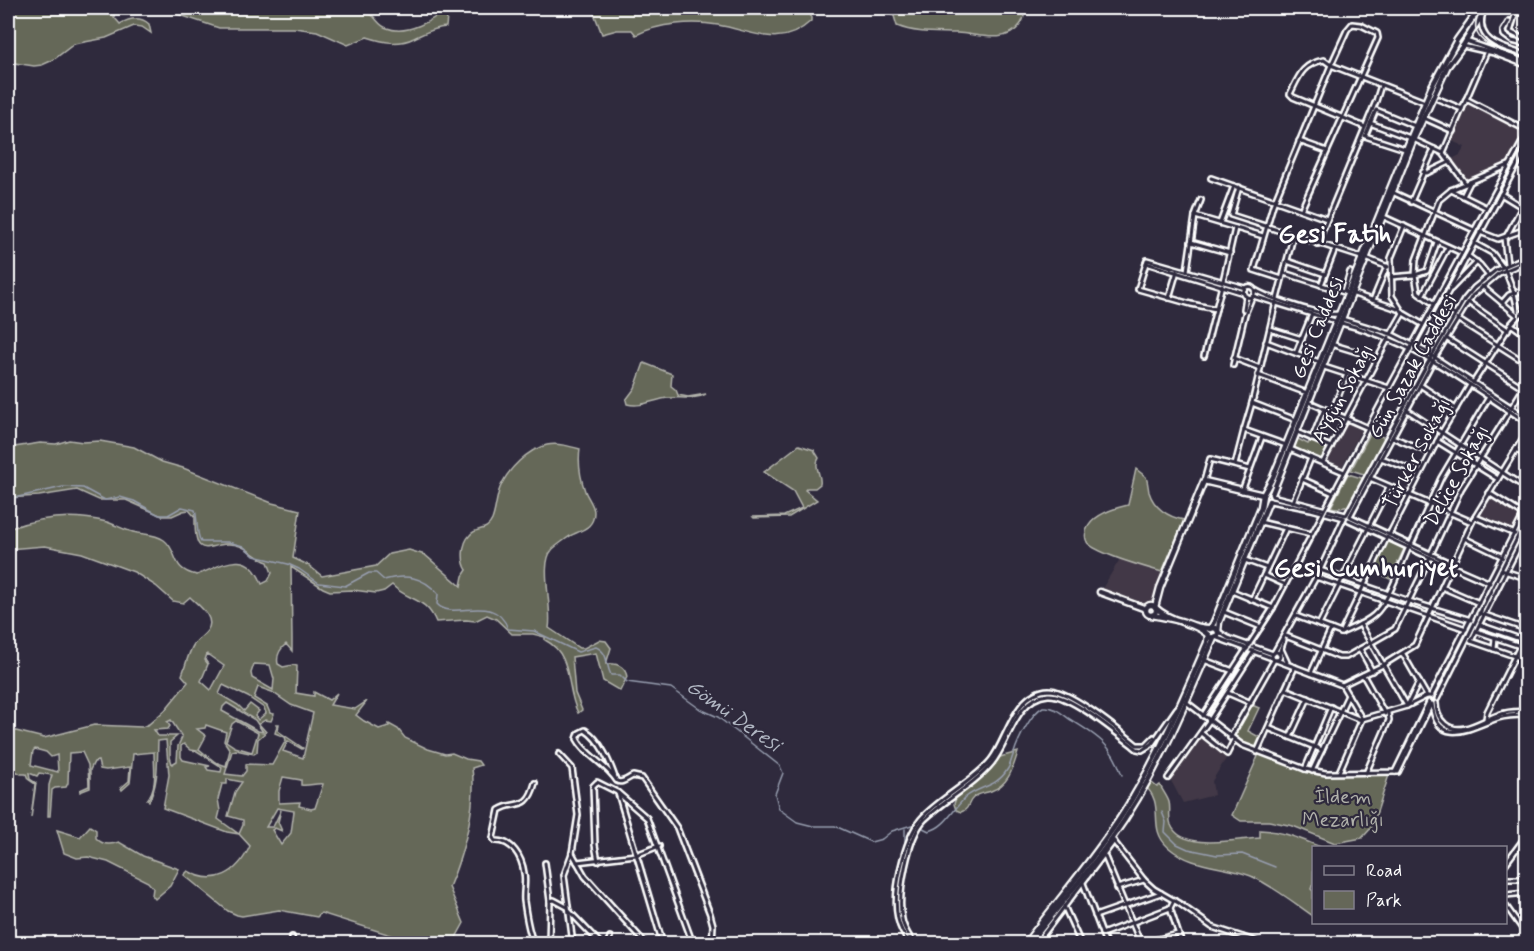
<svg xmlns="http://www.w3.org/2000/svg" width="1534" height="951" font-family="Mynerve,sans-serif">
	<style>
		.built { fill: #423946 }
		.green { fill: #656758; stroke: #b2b3ac; stroke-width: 1.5; fill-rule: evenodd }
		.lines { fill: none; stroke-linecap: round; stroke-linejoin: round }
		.stream { stroke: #979eaf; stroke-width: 1.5 }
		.minor-casing { stroke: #fff; stroke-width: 8 }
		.major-casing { stroke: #fff; stroke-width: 9 }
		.minor { stroke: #2f2a3d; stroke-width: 3 }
		.major { stroke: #2f2a3d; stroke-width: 4.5 }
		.tram { stroke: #fff; stroke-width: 1.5 }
		.labels { text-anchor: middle; stroke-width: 4.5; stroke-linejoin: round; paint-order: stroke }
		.street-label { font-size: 20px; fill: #fff; stroke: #2f2a3d }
		.park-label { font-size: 20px; fill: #b2b3ac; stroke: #2f2a3d }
		.water-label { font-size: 21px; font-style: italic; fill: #b1b7c3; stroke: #2f2a3d }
		.district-label { font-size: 26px; font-weight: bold; fill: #fff; stroke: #2f2a3d }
	</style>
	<rect width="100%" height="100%" fill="#2f2a3d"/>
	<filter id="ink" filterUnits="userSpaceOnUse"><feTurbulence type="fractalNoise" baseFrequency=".0167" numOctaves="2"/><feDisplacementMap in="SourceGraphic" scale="12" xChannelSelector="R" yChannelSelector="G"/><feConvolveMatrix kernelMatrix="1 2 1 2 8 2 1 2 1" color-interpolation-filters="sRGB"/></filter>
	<g filter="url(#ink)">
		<!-- built -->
		<g class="built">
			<polygon points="1465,102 1493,116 1495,113 1526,130 1526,135 1511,164 1500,165 1464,181 1450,160 1460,155 1465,147 1450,140"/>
			<polygon points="1344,421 1361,430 1341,469 1323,460"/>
			<polygon points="1489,493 1524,515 1515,534 1475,517"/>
			<polygon points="1120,559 1166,574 1160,588 1147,608 1100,592"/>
			<polygon points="1200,735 1227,757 1212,781 1214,795 1183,803 1169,777"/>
		</g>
		<!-- green -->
		<g class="green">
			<path d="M8 8H114V17L120 24C130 18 140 16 149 24L151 33 142 27 134 26 106 38 74 44 53 60 42 65 34 66 8 62Z"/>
			<path d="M159 8H346C353 10 367 11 373 16 378 21 380 26 387 28 407 36 433 20 448 8L446 27C433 28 425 33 414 38 398 46 383 42 367 37L348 45 317 31 294 28H219Z"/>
			<path d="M592 8H811V21C780 50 753 31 718 25 693 21 659 23 636 35L632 30H617L602 34Z"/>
			<path d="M882 8H979L991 12 1000 8H1023C1025 14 1024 20 1020 25 1006 45 977 34 957 33 936 32 917 34 897 26L894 16Z"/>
			<path d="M644 363 672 374 671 386 676 390 678 395 688 397 706 394C695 400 681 397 669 398 654 399 642 408 627 404L626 400 635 388Z"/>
			<polygon points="1371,432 1385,438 1367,475 1351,470"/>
			<polygon points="1296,438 1308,444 1311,439 1328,447 1321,460 1293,449 1292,446"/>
			<path d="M69 440 83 442 100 441 134 447 162 462 183 468 272 503 300 510 293 558 308 565 322 576 376 566 389 554 409 550 425 555 461 586 463 576 467 570C461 561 462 543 470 535 476 527 487 532 492 520 496 510 496 498 500 488 507 470 528 449 547 445 558 443 569 446 580 449 578 463 580 477 585 491 587 497 594 505 594 512 594 526 585 529 574 534 572 534 553 548 552 550 539 564 553 607 549 628L579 648H584L599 640 606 641 611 648 606 664C616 663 625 666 627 677L620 691 603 681 596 653 572 657 575 693 582 710 578 713C565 688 574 655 545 640V637L533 634H512L496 619 487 615 475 621 466 620 436 622C426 597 408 601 392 585L384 591 376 593 353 590 330 591 323 588 291 567 292 638V651L286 644C280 649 276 655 278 664L283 667 293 665 297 666 296 693 314 696V692L329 700 337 693 330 705 355 709 367 701 356 715 364 721 379 729 389 726V724L398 729 405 738 428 749 445 754 452 753 466 759 478 761 481 765 472 768C477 805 464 852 449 887L464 923 453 943H416L321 913 317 917 279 910 242 916 237 915 228 911 184 875 188 871C215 887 238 873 250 846L239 834 227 832 163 808 169 775 166 740 158 741C157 761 159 783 149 801L147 800C158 786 154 770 154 752L133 754 130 783 122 790 121 788 129 781 130 767 106 770 100 769 98 761 94 762 90 770V788L80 792V790L89 786 88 765 82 752 69 753 68 783 66 787 55 788 52 790 50 816H48L49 785 52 775 39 773 37 776 29 773 30 779 36 783 31 818 35 784 28 779 26 774H21L8 767 13 741H8V748V729L44 738 94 725 142 727 149 724 165 710 188 682 182 675C186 665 188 653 194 644 197 639 204 636 207 631 217 618 198 605 190 597L183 603 173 601 156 586 134 572 82 553 45 546 8 549V524L11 528C41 517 75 514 107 522 116 525 124 530 133 532 144 535 154 533 164 540 179 551 170 570 197 575 224 564 248 547 262 584L268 581 272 573 268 562C257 559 251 550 240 546 213 536 194 570 195 517L189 510 183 511 172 516H162L126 500H99L77 490 39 496 8 498V448L40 443 56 444ZM207 654 224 666 211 690 201 681 208 664 205 660ZM254 664 270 665 274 679 273 690 252 678 251 673ZM223 685 248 697 264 708 266 713 258 720 255 716 259 711 250 704 244 711 238 705 219 694ZM258 687 272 692 291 705 313 713 303 758 283 751 288 741 302 749 303 748 278 731 279 724H276L277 726 275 733 285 737 286 740 272 765 246 764V771L242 776 225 774 232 751 236 750 254 754 257 752 258 739 266 732 259 724 265 720 271 721 274 714 270 713 267 706 254 698ZM227 703 255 720 263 732 258 731 222 711 223 707ZM171 720 182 737 178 746 177 761 172 764 170 757V742L177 736H158L154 730 168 729 170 726 167 722ZM236 721 258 733 252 752 235 747 226 741 232 724ZM206 725 226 732 224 741 230 750 226 766 215 762 199 749 206 736 197 729 205 728ZM184 744 191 750 197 751 222 767 221 772 208 770 206 767 210 766 183 760 181 757V746ZM35 749 46 752 51 757 57 755 58 772 31 765 33 751ZM283 777 301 780V785C309 786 316 783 323 784L315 808 311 809 299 806 300 802 279 803V791ZM227 779 242 782 235 792 228 816 243 820V825L239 834 218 819 220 811 218 799 222 784H227ZM277 808 294 811 291 833 281 845 272 830 275 828 282 831 278 822 281 810 273 827H266Z"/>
			<path d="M799 445 814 450 819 458C813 467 822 475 820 484L815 488H807L805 490 817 500 789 517 754 518 753 517 784 516 802 508 793 491 764 472Z"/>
			<path d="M1136 469 1146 477C1148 482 1148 487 1149 492 1154 508 1168 517 1184 520L1162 572C1148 568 1094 553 1087 542 1084 536 1086 529 1090 524 1098 513 1115 508 1128 505Z"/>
			<path d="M1348 474 1365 479C1355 496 1354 512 1331 507Z"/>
			<polygon points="1386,540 1404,549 1390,579 1371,570"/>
			<polygon points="1252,705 1259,708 1248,731 1261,738 1255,749 1233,736"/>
			<path d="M1018 752C1013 768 1009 785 991 791 985 793 978 793 973 798 967 803 970 809 961 812L956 810 954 804 956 798 991 769 1000 757Z"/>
			<polygon points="1259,754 1318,775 1389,775 1372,827 1362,838 1335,843 1293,826 1269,821 1241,821 1232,815"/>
			<path d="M1147 779 1157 787 1160 785C1162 790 1167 796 1169 802 1171 809 1168 817 1171 825 1182 852 1237 839 1260 838V830C1283 831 1300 839 1321 847L1314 848 1313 883 1311 889 1313 891V916C1293 902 1273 886 1251 876 1223 865 1192 868 1168 847 1146 827 1167 805 1144 785Z"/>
			<path d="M90 826 96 830V838C102 845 111 845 119 842L143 856 179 869 170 886 155 899 152 895 153 888 148 882 108 862 88 857 77 858 64 853 57 830 80 837Z"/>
		</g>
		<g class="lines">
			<!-- stream -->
			<g class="stream">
				<path d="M8 497H18L63 487 83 488 105 500 120 497 134 501 159 515H168L182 507 195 510C198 520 196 534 201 542H228L243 546 254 556 288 564 299 569 319 583 345 586 369 573H376L384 580C405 574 423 576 438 594L437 604C453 622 495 591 508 629L534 631 578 652 596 647C609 653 605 663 611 675H620L627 682 671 688 700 709 718 717 780 766 783 773 775 794 779 809 797 822 813 826H835L871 842 882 839 892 831 915 824"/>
				<polyline points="1162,812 1166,822 1165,832 1177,844 1188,849 1217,855 1242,854 1275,867"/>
				<path d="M923 828 929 831C946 827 953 809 966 797 979 786 997 787 1007 770 1011 765 1011 759 1014 753 1018 740 1031 713 1043 707 1053 706 1060 712 1068 718 1094 734 1112 743 1122 775"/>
				<polyline points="905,848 905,829"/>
				<path d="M898 872C892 896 892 923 907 944"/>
			</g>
			<defs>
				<g id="minor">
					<polyline points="1521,8 1515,15 1510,32 1526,40"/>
					<path d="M1482 16C1477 44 1506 48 1526 55"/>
					<polyline points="1509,21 1503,31 1504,35 1512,41 1524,44"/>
					<polyline points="1466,41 1526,62"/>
					<polyline points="1463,46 1494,53 1526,65"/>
					<polyline points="1438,99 1462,109"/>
					<polyline points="1466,99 1526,130"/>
					<polyline points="1424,118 1453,131"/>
					<polyline points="1370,123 1410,138"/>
					<polyline points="1413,139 1443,153 1487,51"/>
					<polyline points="1299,141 1327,151"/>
					<polyline points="1405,149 1365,136 1376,110 1415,126"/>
					<polyline points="1443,153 1466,184"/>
					<polyline points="1423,172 1427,173 1450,162"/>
					<polyline points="1211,178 1327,219"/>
					<polyline points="1239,187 1231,215 1361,257"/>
					<polyline points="1451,190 1487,208"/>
					<polyline points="1392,192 1474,230"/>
					<polyline points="1501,194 1522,207 1506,237"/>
					<polyline points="1463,196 1470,182"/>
					<polyline points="1411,202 1434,149"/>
					<polyline points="1526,202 1524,207 1526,208"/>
					<path d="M1302 208 1378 38 1377 33 1361 25 1352 24 1347 30 1331 65 1324 60C1302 64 1299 76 1290 94L1293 97 1365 127"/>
					<polyline points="1195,216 1263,236"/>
					<polyline points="1384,217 1462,253"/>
					<polyline points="1220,223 1234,186"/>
					<polyline points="1404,226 1391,258 1392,296 1403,313 1422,324"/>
					<polyline points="1480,232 1498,239 1526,229"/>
					<polyline points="1504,238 1507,264"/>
					<polyline points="1191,242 1230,253"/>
					<polyline points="1474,243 1492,253 1502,266"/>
					<polyline points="1317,244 1376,101 1381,85"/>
					<polyline points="1468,256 1480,265 1488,275"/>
					<polyline points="1366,258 1388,267"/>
					<polyline points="1287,261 1325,274"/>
					<polyline points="1146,263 1244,293"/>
					<polyline points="1505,269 1514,293 1519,315"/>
					<polyline points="1187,271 1195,216 1201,200"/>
					<polyline points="1284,273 1347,293"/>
					<polyline points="1391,277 1415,275 1427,271 1437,242"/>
					<polyline points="1282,279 1254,270 1273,205 1331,65 1425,102"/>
					<polyline points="1223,281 1235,228"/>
					<polyline points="1321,285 1335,249"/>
					<polyline points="1482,286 1518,316"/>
					<circle cx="1249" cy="292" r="5.5"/>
					<polyline points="1451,289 1477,262"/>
					<path d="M1255 290C1268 298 1324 317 1338 314"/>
					<polyline points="1344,292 1350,272"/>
					<polyline points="1351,293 1398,309"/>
					<polyline points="1253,296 1335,321"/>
					<polyline points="1422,296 1448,247"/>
					<polyline points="1169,298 1177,271"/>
					<polyline points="1277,299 1293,237"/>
					<polyline points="1373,300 1387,266"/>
					<polyline points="1276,302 1252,403 1296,420"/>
					<polyline points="1468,302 1508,330"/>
					<polyline points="1502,303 1509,295 1526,289"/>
					<polyline points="1434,304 1418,292 1415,275 1416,260 1439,200 1451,190 1509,165"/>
					<polyline points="1440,307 1455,315"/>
					<polyline points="1216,309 1191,304 1138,289 1147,260 1245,288"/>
					<polyline points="1244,309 1246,296"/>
					<polyline points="1342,319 1391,334 1425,351 1526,417"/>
					<polyline points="1457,319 1526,363"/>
					<path d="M1341 323C1412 340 1464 381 1523 420L1526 425"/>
					<polyline points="1511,324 1526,335"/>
					<polyline points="1270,329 1302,339"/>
					<polyline points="1391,334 1403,313"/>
					<polyline points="1446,338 1524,388"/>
					<polyline points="1266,342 1319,362"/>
					<polyline points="1331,344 1377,358"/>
					<polyline points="1418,348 1526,148"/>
					<polyline points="1296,353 1312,314"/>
					<polyline points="1204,356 1222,285"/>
					<polyline points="1234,358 1260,368"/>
					<polyline points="1233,365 1245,314 1252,297"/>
					<polyline points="1324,367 1389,388"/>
					<polyline points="1258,375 1307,393"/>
					<polyline points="1473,383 1511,324 1518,316 1526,311"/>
					<polyline points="1420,385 1456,409"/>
					<polyline points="1309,402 1368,428"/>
					<polyline points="1252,403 1244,430 1286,445"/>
					<polyline points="1511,408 1526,384"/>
					<polyline points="1407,410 1526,488"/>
					<polyline points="1332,412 1347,374"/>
					<polyline points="1297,432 1331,447"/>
					<polyline points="1392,437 1431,453"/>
					<polyline points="1312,439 1324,409"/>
					<polyline points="1437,441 1498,479"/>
					<polyline points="1290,449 1344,472"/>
					<polyline points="1516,449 1526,456"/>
					<polyline points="1381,458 1420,473"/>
					<polyline points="1323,462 1389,337"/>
					<polyline points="1235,465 1244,430"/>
					<polyline points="1370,478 1472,522"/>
					<polyline points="1302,479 1333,493"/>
					<polyline points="1204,481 1210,459 1250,469"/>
					<polyline points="1242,491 1262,437"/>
					<polyline points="1489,493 1524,515"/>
					<polyline points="1272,496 1346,515"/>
					<polyline points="1270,501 1311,509 1344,518"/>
					<polyline points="1293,502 1311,458"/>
					<polyline points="1347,514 1426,366 1464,300 1474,288 1496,270 1526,257"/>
					<polyline points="1350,516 1435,357 1472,296 1499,273 1526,262"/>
					<polyline points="1351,517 1452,564"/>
					<polyline points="1475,517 1515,534"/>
					<polyline points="1349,520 1451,567"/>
					<polyline points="1260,522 1311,534"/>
					<polyline points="1369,526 1389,487"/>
					<polyline points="1389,535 1442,432 1470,385"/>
					<polyline points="1464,538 1503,557"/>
					<polyline points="1411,545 1441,478 1489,397"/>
					<polyline points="1431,554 1461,489 1510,411"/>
					<polyline points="1245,560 1267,568"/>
					<polyline points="1451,566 1490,583"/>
					<polyline points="1320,570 1409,601 1471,620"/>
					<polyline points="1501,570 1526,578"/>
					<polyline points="1264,575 1284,584"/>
					<polyline points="1316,577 1466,629"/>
					<polyline points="1442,587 1479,603"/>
					<polyline points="1232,591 1273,608"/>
					<polyline points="1252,600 1286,528"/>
					<polyline points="1224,612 1261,627"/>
					<polyline points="1479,613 1526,629"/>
					<path d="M1296 616 1341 633C1352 628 1365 623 1374 615 1389 602 1400 566 1409 547"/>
					<polyline points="1360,624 1407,706 1427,696"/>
					<polyline points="1319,625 1368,528"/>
					<polyline points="1480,625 1526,641"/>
					<polyline points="1476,631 1526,648"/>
					<polyline points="1219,632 1228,638 1273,654"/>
					<polyline points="1341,633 1387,537"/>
					<polyline points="1286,636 1339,657 1346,657 1395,629 1430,557"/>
					<polyline points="1215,637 1272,658"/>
					<polyline points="1471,641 1526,532"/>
					<polyline points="1471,641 1526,660"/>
					<polyline points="1281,649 1287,662"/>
					<polyline points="1360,649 1372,671"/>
					<polyline points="1494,649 1495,637"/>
					<circle cx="1276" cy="656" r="4"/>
					<polyline points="1274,653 1320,570 1344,518"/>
					<polyline points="1279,654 1284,640"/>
					<polyline points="1403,654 1427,696 1432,696"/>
					<polyline points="1204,660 1233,671"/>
					<polyline points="1276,660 1342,685 1383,665 1415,645 1472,522 1526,433"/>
					<polyline points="1311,673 1331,629"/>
					<polyline points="1363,675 1385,714"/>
					<polyline points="1285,689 1361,720"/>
					<polyline points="1228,693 1251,703"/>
					<polyline points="1431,696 1526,510"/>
					<polyline points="1437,699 1526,520"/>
					<polyline points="1185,701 1242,745 1305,769 1326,773 1398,772 1431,704"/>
					<path d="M1436 703C1436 711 1438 718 1445 724 1461 737 1482 720 1498 715 1507 712 1517 711 1526 712"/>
					<path d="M1432 704C1437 750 1474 726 1498 718 1508 715 1517 715 1526 715"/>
					<polyline points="1203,716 1273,608 1389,388 1526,135"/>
					<polyline points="1362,719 1407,706 1419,682"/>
					<polyline points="1486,719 1487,712 1526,634"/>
					<polyline points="1268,728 1322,750"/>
					<polyline points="1201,733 1227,754 1234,740"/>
					<polyline points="1290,737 1308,698"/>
					<polyline points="1230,738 1274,660"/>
					<polyline points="1257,752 1295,667"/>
					<polyline points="559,754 572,768 578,815 572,853 564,875 573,944"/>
					<polyline points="1305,769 1331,707"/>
					<polyline points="1312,771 1348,695"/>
					<polyline points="1339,772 1362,719 1342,685"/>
					<polyline points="1395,772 1429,702"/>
					<polyline points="1366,773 1389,720 1388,713"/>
					<polyline points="1168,778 1209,721 1254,651"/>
					<path d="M616 780C610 763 601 740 585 730L579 733 577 739C585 755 605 763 617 781 622 784 628 778 633 776L642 778 677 828 710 914 713 925 712 944"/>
					<polyline points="618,793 663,944"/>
					<polyline points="1112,839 1144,880 1154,889 1180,904 1212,927 1264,944"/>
					<polyline points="572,853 585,876 646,944"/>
					<polyline points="1105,857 1141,944"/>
					<polyline points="598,861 595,845 593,786 597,782 617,792 647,818 693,944"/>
					<polyline points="577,862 636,855 659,846"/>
					<polyline points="545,863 550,901"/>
					<polyline points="1506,863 1523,840 1525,833 1524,715"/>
					<polyline points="1506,879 1526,879"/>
					<polyline points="1083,883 1106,944"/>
					<polyline points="1117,888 1144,880"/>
					<polyline points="1506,895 1526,893"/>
					<polyline points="1174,900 1170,908 1182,944"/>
					<polyline points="1064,906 1081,944"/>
					<polyline points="1506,906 1526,934"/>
					<polyline points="569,911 601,944"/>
					<polyline points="1095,916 1161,893"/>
					<polyline points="1102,934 1170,908"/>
					<polyline points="292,937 293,944"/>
					<polyline points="220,944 224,944"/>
					<path d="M534 944C528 931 526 915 524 901 523 892 526 882 524 873 522 857 512 840 495 841L493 838 499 810C516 799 527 813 535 783"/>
					<polyline points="549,944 550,901 554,900 567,907"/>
					<polyline points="608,944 610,937"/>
					<path d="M910 944C904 936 900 928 898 919 892 893 904 840 921 819 939 798 973 782 991 760 1007 740 1015 691 1049 690 1070 690 1120 731 1137 745H1146L1154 737"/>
					<path d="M914 944C909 936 903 928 902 919 897 895 908 836 925 819 946 799 974 785 992 763 1009 743 1015 698 1048 695 1069 693 1119 735 1137 749L1142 750 1152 744 1177 708"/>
					<polyline points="1036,944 1114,841"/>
					<polyline points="1139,944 1178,934"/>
					<polyline points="1241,944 1242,937"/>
				</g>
				<g id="major">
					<polyline points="1272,494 1415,136 1447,67 1464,44 1486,8"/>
					<polyline points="1100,592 1146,609"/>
					<circle cx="1151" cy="610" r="5"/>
					<polyline points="1155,607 1160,588 1204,481 1263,495"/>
					<path d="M1152 615C1170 618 1199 623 1211 638L1218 635V631L1215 628C1201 630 1167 619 1156 608"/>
					<polyline points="1210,629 1214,622 1261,507 1263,495 1273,477 1431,88 1457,40 1480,8"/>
					<polyline points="1218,631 1219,622 1269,501"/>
					<path d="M1025 944C1058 900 1095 858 1124 812 1158 758 1182 701 1207 643L1208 635"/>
					<path d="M1029 944C1057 908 1086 875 1112 838 1156 777 1184 707 1214 638"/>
				</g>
			</defs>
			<!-- minor casing -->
			<use href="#minor" class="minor-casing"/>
			<!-- major casing -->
			<use href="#major" class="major-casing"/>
			<!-- minor -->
			<use href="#minor" class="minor"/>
			<!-- major -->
			<use href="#major" class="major"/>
			<!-- tram -->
			<g class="tram">
				<path d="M1482 8C1459 43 1503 51 1526 59"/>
				<polyline points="1206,715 1271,617 1327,509 1526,139"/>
			</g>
		</g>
	</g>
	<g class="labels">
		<!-- street labels -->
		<g class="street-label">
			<text transform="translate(1317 327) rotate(-68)" y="7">Gesi Caddesi</text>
			<text transform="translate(1412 366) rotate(-61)" y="7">Gün Sazak Caddesi</text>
			<text transform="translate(1342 393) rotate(-62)" y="7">Aygün Sokağı</text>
			<text transform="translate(1416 453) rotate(-62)" y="7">Türker Sokağı</text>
			<text transform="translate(1456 475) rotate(-61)" y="7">Delice Sokağı</text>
		</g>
		<!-- park labels -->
		<g class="park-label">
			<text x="1343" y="803">İldem<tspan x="1343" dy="23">Mezarlığı</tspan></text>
		</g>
		<!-- water labels -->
		<g class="water-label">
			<text transform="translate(734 715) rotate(35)" y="7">Gömü Deresi</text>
		</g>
		<!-- district labels -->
		<g class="district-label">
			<text x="1335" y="242">Gesi Fatih</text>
			<text x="1366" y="576">Gesi Cumhuriyet</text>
		</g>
	</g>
	<!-- margin -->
	<rect width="1534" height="951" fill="none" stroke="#2f2a3d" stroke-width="30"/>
	<rect x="15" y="15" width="1504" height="921" fill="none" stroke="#fff" stroke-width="2" filter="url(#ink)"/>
	<!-- legend -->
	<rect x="1312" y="846" width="195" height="78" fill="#2f2a3d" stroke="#827f8b" stroke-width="1.5"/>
	<rect x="1324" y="866" width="30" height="9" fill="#2f2a3d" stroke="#827f8b" stroke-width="1.5"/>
	<text x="1366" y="876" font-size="18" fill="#ffffff">Road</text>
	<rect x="1324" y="891" width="30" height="18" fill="#656758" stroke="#827f8b" stroke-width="1.5"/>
	<text x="1366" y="906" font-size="18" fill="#ffffff">Park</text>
</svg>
